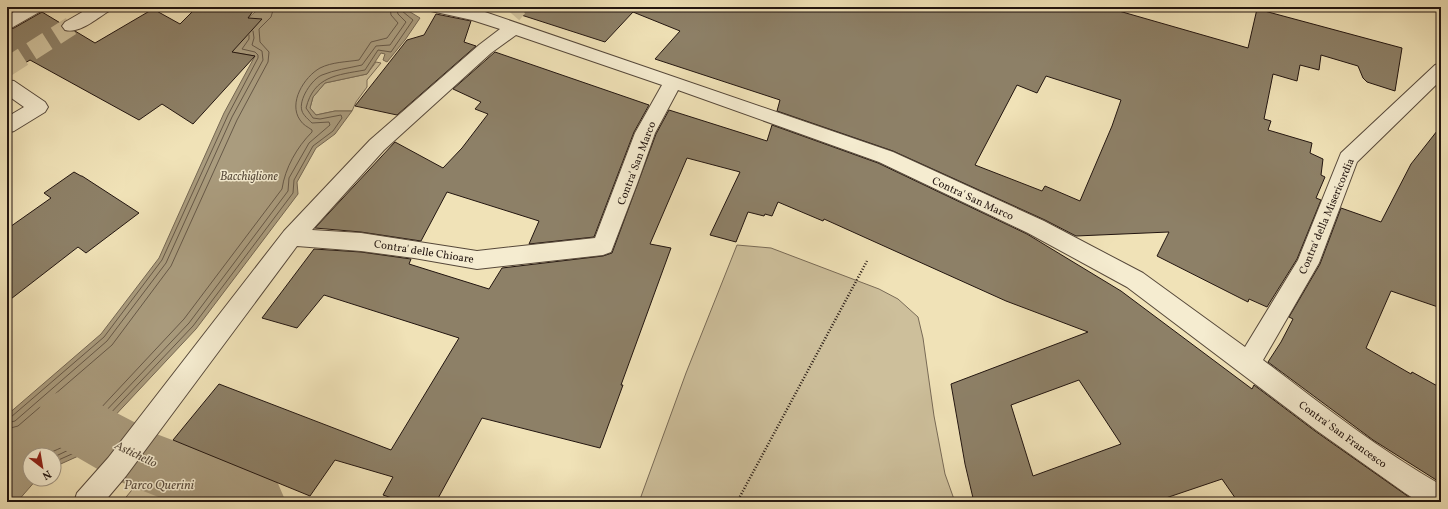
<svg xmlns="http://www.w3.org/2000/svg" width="1448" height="509" font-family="Vollkorn,serif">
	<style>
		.green { fill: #cdbf9b; stroke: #786a56 }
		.water { fill: #aa9c7e; stroke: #746652 }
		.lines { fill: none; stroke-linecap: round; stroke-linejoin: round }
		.shore { stroke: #665847; stroke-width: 1 }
		.river { fill: #aa9c7e; fill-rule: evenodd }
		.building { fill: #8d8067; stroke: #221510; fill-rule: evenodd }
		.minor-tunnel { stroke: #d1c39e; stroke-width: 19; stroke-dasharray: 19 10; stroke-linecap: butt }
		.minor-casing { stroke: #56483a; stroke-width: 2 }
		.path { stroke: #221510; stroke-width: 2.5; stroke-dasharray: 1 2; stroke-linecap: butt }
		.minor { fill: #f5ecd0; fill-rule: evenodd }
		.labels { text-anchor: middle; stroke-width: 3; stroke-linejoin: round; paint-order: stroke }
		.street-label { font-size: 11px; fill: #221510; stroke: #f5ecd0 }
		.water-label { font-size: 12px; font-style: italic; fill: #584b3c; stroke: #f5ecd0 }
		.near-park-label { font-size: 13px; font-style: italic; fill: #5e5041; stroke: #f5ecd0 }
	</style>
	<rect width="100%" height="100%" fill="#f0e2b7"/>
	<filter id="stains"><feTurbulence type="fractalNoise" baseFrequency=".005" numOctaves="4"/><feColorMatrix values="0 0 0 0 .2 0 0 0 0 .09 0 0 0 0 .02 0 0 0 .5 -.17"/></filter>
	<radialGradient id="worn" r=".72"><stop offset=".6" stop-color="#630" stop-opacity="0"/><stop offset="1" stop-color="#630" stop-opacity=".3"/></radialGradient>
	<!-- green -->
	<g class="green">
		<polygon points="376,62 381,63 367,80 367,87 356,102 352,111 335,111 316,115 310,108 313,97 325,83 367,74"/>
		<polygon points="737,245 771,248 879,289 898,299 918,317 923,338 934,416 945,474 955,502 639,502 686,373"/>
		<polygon points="169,445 293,502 122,502"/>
	</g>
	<!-- water -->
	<polygon class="water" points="261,7 402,7 420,18 405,40 387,62 383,60 385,54 381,53 367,74 325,83 313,97 310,108 316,115 335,111 352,111 335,134 316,148 297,182 298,194 196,329 109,422 113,425 85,453 54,467 54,455 30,455 30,479 37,479 17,502 7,502 7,415 101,334 159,258 224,113 255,56 232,52 248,18"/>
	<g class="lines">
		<!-- shore -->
		<g class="shore">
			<polyline points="7,418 11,417 104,337 162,260 228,115 258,58 258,55 255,52 242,49 249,39 249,35"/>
			<polyline points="7,423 15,421 107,341 166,263 232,117 263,60 262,51 252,45 254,38 253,31"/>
			<polyline points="7,429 18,426 112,345 171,266 237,120 268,62 269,52 260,42 259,29 271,17 274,7"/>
			<path d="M45 455C69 444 89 438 98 411L184 319 282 189C285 168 297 147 312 132V130C308 127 303 125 300 120 288 103 304 77 320 68 332 62 346 62 359 60L371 42 387 38 398 23 391 15 390 7"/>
			<path d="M54 457 81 444 100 425 102 415 189 323 288 191 289 178 309 143 330 125 329 122 312 123C309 120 303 115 302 111 298 100 312 79 322 75 334 70 349 68 362 65L376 46 390 45 406 22 398 14 396 7"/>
			<path d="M54 462 83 449 106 427V418L193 326 293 193 294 180 313 146 333 131 342 118 341 115 320 119 313 118 306 108C314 76 337 75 365 70L378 50 391 52 413 20 402 11 401 7"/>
		</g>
		<!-- river -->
		<polygon class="river" points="66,389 88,398 159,435 276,479 286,502 171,502 118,481 44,438 35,418 44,398"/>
	</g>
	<!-- building -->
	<g class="building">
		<polygon points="197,7 256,7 248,18 262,19 232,52 255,56 193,124 162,104 139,120 30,60 7,74 7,30 14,28 42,12 62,24 60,26 64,31 75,31 95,43 153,9 180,24"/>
		<path d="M513 7H1105L1248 48 1257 9 1402 48 1395 91 1367 82 1363 78 1358 66 1321 55 1319 70 1300 65 1297 81 1273 74 1264 119 1271 121 1268 130 1312 143 1310 153 1323 159 1321 175 1325 177 1316 198 1321 200 1297 259 1267 307 1249 299 1248 302 1157 256 1169 232 1076 236 1045 220 893 151 777 111 780 100 655 59 680 31 633 12 605 42 512 12ZM1046 76 1121 100 1112 126 1080 201 1045 186 1042 191 975 165 1017 85 1037 93Z"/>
		<polygon points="436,14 471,21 464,42 476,46 397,115 355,106 407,40 424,35"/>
		<polygon points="495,52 649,105 634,132 594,237 529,244 539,221 447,192 421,241 361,232 315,228 395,142 443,168 462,148 488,114 475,109 481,102 453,89"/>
		<path d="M669 110 767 141 772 125 878 163 1027 234 1121 291 1252 389 1254 385 1315 431 1416 502H1238L1222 479 1154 502H971V499L973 498 965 464 951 384 1088 332 1006 301 824 219 823 221 778 202 772 216 765 214 764 216 748 212 736 242 710 235 740 172 687 158 650 244 671 248 621 385H623L600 448 482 418 436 502H404L383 495 393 477 335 460 310 496 173 440 219 384 391 450 459 338 324 295 297 328 262 318 314 249 361 252 411 259 409 264 489 289 502 268 603 256 612 253 656 134ZM1079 380 1121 444 1033 476 1011 405Z"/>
		<polygon points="1441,126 1441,308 1391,291 1366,348 1411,374 1412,372 1441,388 1441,483 1373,440 1268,362 1281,342 1293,319 1289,317 1320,264 1341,208 1381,222 1411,164"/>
		<polygon points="74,172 81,176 82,176 139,213 86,253 78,247 7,302 7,229 51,198 44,193"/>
	</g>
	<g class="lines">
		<!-- minor-tunnel -->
		<g class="minor-tunnel">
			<polyline points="512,14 518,7"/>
			<polyline points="7,67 71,26"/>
		</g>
		<defs>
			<g id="minor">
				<polygon points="22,7 44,7 41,11 13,27 7,29 7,16"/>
				<path d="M91 7H112L109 11C97 18 80 34 65 30L62 26 65 22Z"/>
				<path d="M428 7H463L482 11 893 152 1044 221 1143 273 1245 347 1298 260 1341 153 1435 65 1441 63V80L1357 162 1319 263 1263 360C1321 404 1378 449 1441 485V502H1419L1405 493 1316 430 1127 287 1028 233 879 162 678 90 655 133 637 184 611 252 603 255 477 269 414 258 361 251 297 246 126 476 104 502H74L77 493 108 458 284 231 370 140 479 45 500 29 472 20 431 11ZM516 35 662 85 635 133 595 238 477 251 361 233 312 230 384 150 491 53Z"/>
				<polygon points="7,80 14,81 45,102 48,107 45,112 14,131 7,133 7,117 24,107 7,95"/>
			</g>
		</defs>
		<!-- minor casing -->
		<use href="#minor" class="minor-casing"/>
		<!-- path -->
		<polyline class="path" points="737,502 867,261"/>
		<!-- minor -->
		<use href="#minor" class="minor"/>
	</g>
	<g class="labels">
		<!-- street labels -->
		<g class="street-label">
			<text transform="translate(636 163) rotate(-69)" y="4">Contra' San Marco</text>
			<text transform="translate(973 198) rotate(25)" y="4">Contra' San Marco</text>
			<text transform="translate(1326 216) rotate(-67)" y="4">Contra' della Misericordia</text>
			<text transform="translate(424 251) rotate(9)" y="4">Contra' delle Chioare</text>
			<text transform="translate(1343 434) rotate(36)" y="4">Contra' San Francesco</text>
		</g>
		<!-- water labels -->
		<g class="water-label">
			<text x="249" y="180">Bacchiglione</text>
			<text transform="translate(136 454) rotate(26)" y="4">Astichello</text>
		</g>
		<!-- near-park labels -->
		<g class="near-park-label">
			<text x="159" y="489">Parco Querini</text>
		</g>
	</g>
	<!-- margin -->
	<rect width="1448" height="509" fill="none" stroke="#f0e2b7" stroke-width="24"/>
	<rect x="8" y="8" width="1432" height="493" fill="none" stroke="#221510" stroke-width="2"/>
	<rect x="12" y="12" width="1424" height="485" fill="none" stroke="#221510"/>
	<!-- north arrow -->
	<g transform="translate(42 467) rotate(149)"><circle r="19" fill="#f5ecd0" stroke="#a19683"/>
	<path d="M0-3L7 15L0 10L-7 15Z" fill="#8f2418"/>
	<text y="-6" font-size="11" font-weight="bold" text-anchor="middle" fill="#221510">N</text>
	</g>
	<rect width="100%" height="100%" filter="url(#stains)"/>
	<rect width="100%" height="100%" fill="url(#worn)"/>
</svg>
